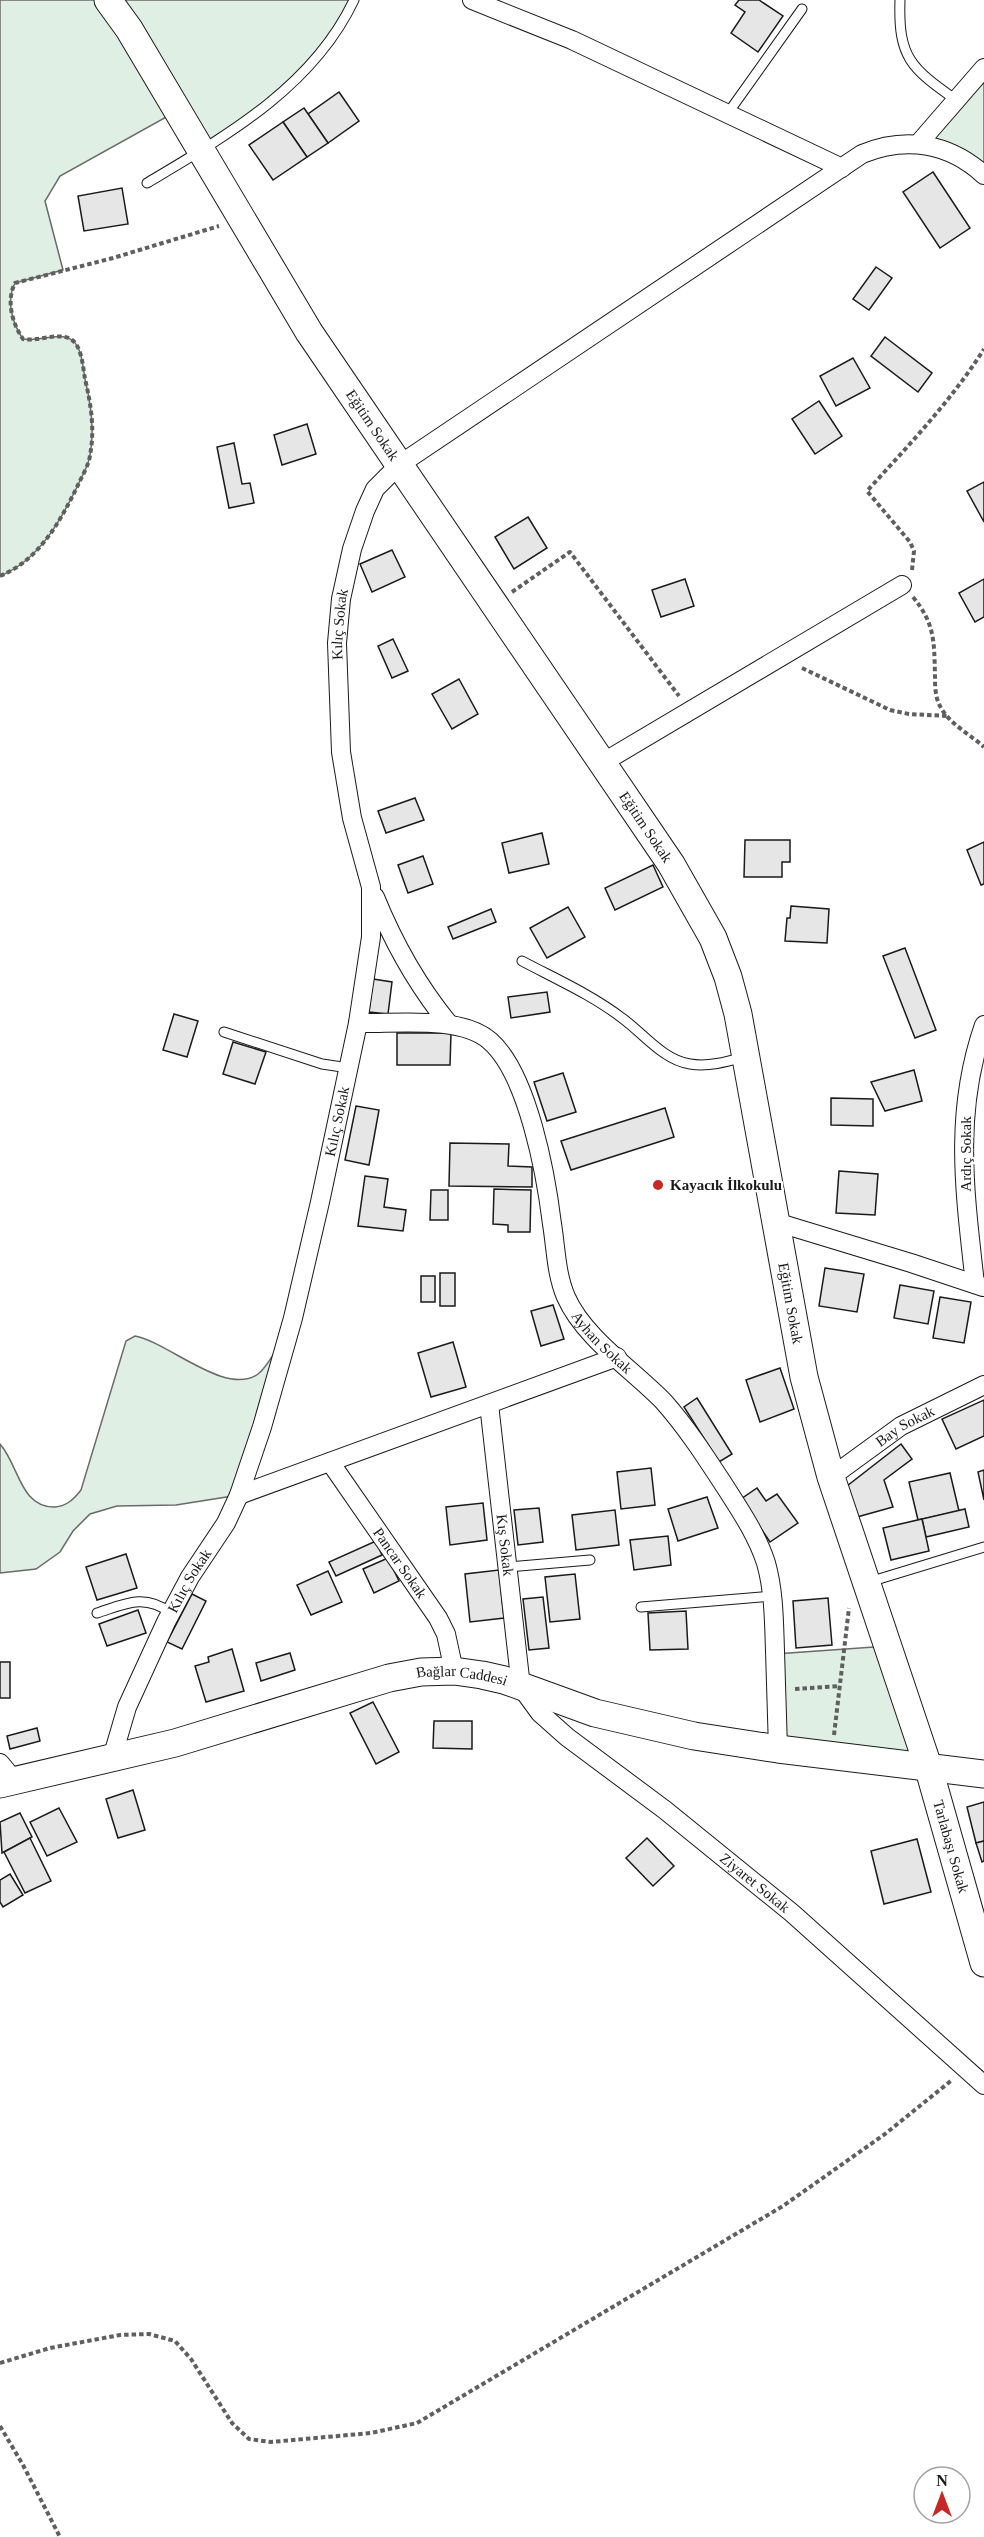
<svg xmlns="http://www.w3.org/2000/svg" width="984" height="2537" font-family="'Times New Roman',serif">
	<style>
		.green { fill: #e0efe3; stroke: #6a6a6a; stroke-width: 1.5 }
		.building { fill: #e6e6e6; stroke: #1a1a1a; stroke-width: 1.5 }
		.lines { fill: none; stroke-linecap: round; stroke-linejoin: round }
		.lane-casing { stroke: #1a1a1a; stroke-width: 11 }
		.street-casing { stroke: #1a1a1a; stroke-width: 20 }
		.secondary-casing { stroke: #1a1a1a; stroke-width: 29 }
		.path { stroke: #5f5f5f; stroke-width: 4; stroke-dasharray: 4.5 3; stroke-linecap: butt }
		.lane { stroke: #fff; stroke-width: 9 }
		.street { stroke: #fff; stroke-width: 18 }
		.secondary { stroke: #fff; stroke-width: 27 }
		.poi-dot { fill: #c62828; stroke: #fff; stroke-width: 2 }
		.labels { text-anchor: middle; stroke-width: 4.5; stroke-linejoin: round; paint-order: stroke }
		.street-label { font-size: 15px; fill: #1a1a1a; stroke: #fff }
		.poi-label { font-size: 15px; font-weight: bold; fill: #1a1a1a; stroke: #fff; text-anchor: start }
	</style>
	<rect width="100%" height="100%" fill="#fff"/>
	<!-- green -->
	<g class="green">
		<path d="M0 0H354L304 71 201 151 177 111 60 176 45 201 63 270 15 283C6 301 12 323 23 339 38 342 60 331 72 340 82 347 83 368 85 379 91 404 95 430 90 455 89 465 82 476 78 485 60 522 39 560 0 576Z"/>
		<polygon points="984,68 984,175 919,143"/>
		<path d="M135 1336C168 1342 226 1397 258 1374 266 1368 272 1356 278 1347L239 1495 176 1505 117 1506 90 1514 73 1531 60 1552 36 1569 0 1573V1444C19 1465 20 1508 55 1507 67 1506 74 1499 81 1490L126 1341Z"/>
		<polygon points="888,1646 928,1766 778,1749 775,1654"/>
	</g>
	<!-- building -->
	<g class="building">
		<polygon points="739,0 759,0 783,16 758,52 731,33 745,12 735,5"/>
		<polygon points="339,92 359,121 328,143 308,114"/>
		<polygon points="304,108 328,143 307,157 283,122"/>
		<polygon points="283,122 307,157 273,180 249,145"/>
		<polygon points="933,172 970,228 940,248 903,192"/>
		<polygon points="122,188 128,224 84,231 78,196"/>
		<polygon points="876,267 892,278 869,310 853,299"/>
		<polygon points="885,337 932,373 918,392 871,356"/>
		<polygon points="853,358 870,388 836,406 820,376"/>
		<polygon points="819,401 842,436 815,454 792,419"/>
		<polygon points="307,424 316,454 282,465 274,435"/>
		<polygon points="234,443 242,484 250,483 254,503 229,508 217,447"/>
		<polygon points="984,482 984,522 967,491"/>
		<polygon points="528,517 547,548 514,569 495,537"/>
		<polygon points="392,550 405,577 372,592 360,564"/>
		<polygon points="685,579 694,606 661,617 652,590"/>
		<polygon points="984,579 984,617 975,622 959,593"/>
		<polygon points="393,639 408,671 392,678 378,646"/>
		<polygon points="459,679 478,714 452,729 432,694"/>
		<polygon points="415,798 424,820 386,833 378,811"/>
		<polygon points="542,833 549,864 509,873 502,843"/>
		<polygon points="745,840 790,840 790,862 782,862 782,877 744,877"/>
		<polygon points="984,842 984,884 981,885 967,850"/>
		<polygon points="423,856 433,884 408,893 398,865"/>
		<polygon points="653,865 663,887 615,910 605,888"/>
		<polygon points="791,906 829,909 827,943 785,941 787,918 790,918"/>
		<polygon points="568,907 585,937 547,958 530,928"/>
		<polygon points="491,909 496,922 453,939 448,927"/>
		<polygon points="905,948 936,1030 915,1038 883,956"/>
		<polygon points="373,979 392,982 388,1014 369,1012"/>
		<polygon points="547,992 550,1012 511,1018 508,997"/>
		<polygon points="174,1014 198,1021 187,1057 163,1050"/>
		<polygon points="397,1033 451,1033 450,1065 397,1065"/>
		<polygon points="233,1042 266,1052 255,1084 223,1074"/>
		<polygon points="914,1070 922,1101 885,1111 871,1082"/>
		<polygon points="563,1073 576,1112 547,1121 534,1082"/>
		<polygon points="831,1098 873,1099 873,1126 831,1125"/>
		<polygon points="356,1106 379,1110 369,1165 345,1160"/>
		<polygon points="665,1108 674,1137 571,1170 561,1141"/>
		<polygon points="450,1143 509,1144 508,1166 532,1167 532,1187 449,1186"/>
		<polygon points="839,1171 878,1174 875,1215 836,1213"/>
		<polygon points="365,1176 388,1179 384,1207 406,1210 403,1231 358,1226"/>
		<polygon points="494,1189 531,1190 530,1232 508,1232 508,1225 493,1224"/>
		<polygon points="431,1190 448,1190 448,1220 430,1220"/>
		<polygon points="825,1268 864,1274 857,1312 819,1306"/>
		<rect x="440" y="1273" width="15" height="33"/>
		<rect x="421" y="1276" width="14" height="26"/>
		<polygon points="900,1285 934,1291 928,1324 894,1318"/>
		<polygon points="940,1297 971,1302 964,1343 933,1338"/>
		<polygon points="553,1305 564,1339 541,1346 531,1311"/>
		<polygon points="453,1342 466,1387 431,1397 418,1353"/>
		<polygon points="780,1368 794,1409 760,1422 746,1380"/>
		<polygon points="697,1398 732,1454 719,1462 684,1407"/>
		<polygon points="984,1400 984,1436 956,1449 942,1419"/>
		<polygon points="901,1444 912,1459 884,1480 893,1507 857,1517 847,1486"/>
		<polygon points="651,1468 655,1505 621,1509 617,1472"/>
		<polygon points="984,1470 984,1500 978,1472"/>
		<polygon points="950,1473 959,1511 918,1520 909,1482"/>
		<polygon points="757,1488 766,1501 777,1494 798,1523 770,1542 741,1499"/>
		<polygon points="707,1497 718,1528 678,1541 668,1509"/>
		<polygon points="483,1503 487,1540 450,1545 446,1507"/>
		<polygon points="539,1508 543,1542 518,1545 514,1510"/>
		<polygon points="965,1509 969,1527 926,1537 922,1519"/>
		<polygon points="615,1510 619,1545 576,1550 572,1515"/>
		<polygon points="922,1519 929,1551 891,1560 883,1528"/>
		<polygon points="668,1536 671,1565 634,1570 630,1540"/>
		<polygon points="376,1541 382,1555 336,1576 329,1562"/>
		<polygon points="126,1554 137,1588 97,1600 86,1567"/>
		<polygon points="388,1558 399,1581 374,1593 363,1569"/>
		<polygon points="499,1570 504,1618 470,1622 465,1574"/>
		<polygon points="328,1571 342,1602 311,1615 297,1585"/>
		<polygon points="575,1574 580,1619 550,1622 545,1577"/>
		<polygon points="192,1594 206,1601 182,1649 167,1642"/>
		<polygon points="543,1597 549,1648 529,1650 523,1599"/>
		<polygon points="828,1598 832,1645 796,1648 793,1601"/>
		<polygon points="138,1610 146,1633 107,1646 99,1624"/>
		<polygon points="686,1611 688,1649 650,1650 648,1613"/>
		<polygon points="232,1649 244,1691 206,1702 195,1666 209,1662 208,1657"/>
		<polygon points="290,1653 295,1670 261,1681 256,1663"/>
		<rect x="0" y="1662" width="10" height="36"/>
		<polygon points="373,1702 399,1752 376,1764 350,1713"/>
		<polygon points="434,1721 472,1721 472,1749 433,1748"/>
		<polygon points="37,1728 40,1741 10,1749 7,1736"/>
		<polygon points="133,1790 145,1830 118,1838 106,1799"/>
		<polygon points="984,1802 984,1841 976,1843 967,1807"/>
		<polygon points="59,1808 77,1842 47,1856 30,1822"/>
		<polygon points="20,1813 32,1837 2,1853 0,1822"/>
		<polygon points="30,1838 51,1881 25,1893 4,1852"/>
		<polygon points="647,1838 674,1866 653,1886 626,1858"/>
		<polygon points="917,1839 931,1892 884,1904 871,1851"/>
		<polygon points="984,1841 984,1861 982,1862 976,1843"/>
		<polygon points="10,1874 23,1895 3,1907 0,1902 0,1880"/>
	</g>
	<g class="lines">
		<defs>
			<g id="lane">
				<path d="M900 0C898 58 911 68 956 100"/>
				<polyline points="728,113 802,9"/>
				<path d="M147 183C226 136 313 87 354 0"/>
				<path d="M522 961C556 979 592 995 622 1018 643 1033 663 1060 690 1064 708 1067 726 1062 744 1057"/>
				<polyline points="224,1032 322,1064 349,1068"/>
				<polyline points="507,1567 590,1560"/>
				<polyline points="869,1582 984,1547"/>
				<polyline points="641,1607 772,1596"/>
				<path d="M97 1613C125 1604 144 1593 171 1613"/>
			</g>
			<g id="street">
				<polyline points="472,0 572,40 842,168"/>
				<polyline points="919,143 984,68"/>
				<polyline points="602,763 902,585"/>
				<path d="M375 897C394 944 417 985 449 1024"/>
				<path id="s1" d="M358 1023C395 1024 461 1015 490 1041 528 1074 546 1175 552 1224 556 1248 556 1274 566 1297 584 1338 633 1370 664 1402 687 1428 705 1456 724 1485 740 1510 757 1535 766 1563 774 1591 774 1622 775 1651 776 1684 777 1716 778 1749"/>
				<polyline points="776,1222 911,1263 983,1287"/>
				<path d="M975 1284C965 1193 953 1114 984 1025"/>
				<path id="s2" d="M489 1404 521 1687 540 1713 567 1737 665 1810 792 1913 984 2085"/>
				<path id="s3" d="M330 1462 438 1618 446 1634 454 1671"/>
				<path id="s4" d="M831 1477 901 1426 984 1385"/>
				<polyline points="239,1495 617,1357"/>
				<path id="s5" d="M112 1758 127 1707 166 1622 190 1577 226 1523 239 1495 262 1427 293 1318 320 1202 358 1023 371 937V887L352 818 341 752 337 643 341 599 352 549 365 511 375 489 399 465 862 154C906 136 949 143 984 175"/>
				<polyline points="0,1763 14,1780"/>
			</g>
			<g id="secondary">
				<path id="s6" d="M108 0 129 29 309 332 671 864 713 938 728 977 738 1014 804 1377 831 1477 928 1766 984 1963"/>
				<path id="s7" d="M0 1784 175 1743 389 1678 421 1672 454 1671 482 1675 504 1680 595 1713 694 1736 778 1749 984 1774"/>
			</g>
		</defs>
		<!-- lane casing -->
		<use href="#lane" class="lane-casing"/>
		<!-- street casing -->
		<use href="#street" class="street-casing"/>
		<!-- secondary casing -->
		<use href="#secondary" class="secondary-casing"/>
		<!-- path -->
		<g class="path">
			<path d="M912 570 914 551 910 542 867 491C909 445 951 401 984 349"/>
			<path d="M0 576C39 560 60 522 78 485 82 476 89 465 90 455 95 430 91 404 85 379 83 368 82 347 72 340 60 331 38 342 23 339 12 323 6 301 15 283L113 258 219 226"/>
			<polyline points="512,592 570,552 679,696"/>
			<path d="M913 597C935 624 934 641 935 675 935 685 935 697 940 706 948 723 971 735 984 747"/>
			<polyline points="802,668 890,710 909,714 947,716"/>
			<polyline points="795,1689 840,1686"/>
			<polyline points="834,1735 849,1608"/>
			<polyline points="0,2363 50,2348 120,2335 149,2334 175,2341 191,2359 232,2423 249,2439 271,2442 371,2433 417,2423 783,2206 885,2134 952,2080"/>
			<polyline points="0,2426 23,2465 60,2537"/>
		</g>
		<!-- lane -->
		<use href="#lane" class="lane"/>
		<!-- street -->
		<use href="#street" class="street"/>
		<!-- secondary -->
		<use href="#secondary" class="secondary"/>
	</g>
	<!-- markers -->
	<circle class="poi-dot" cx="658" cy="1185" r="6"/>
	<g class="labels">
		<!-- street labels -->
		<g class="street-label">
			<text dy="5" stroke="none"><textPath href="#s6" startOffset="501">Eğitim Sokak</textPath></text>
			<text dy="5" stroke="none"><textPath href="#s5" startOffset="1184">Kılıç Sokak</textPath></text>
			<text dy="5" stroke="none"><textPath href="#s6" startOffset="987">Eğitim Sokak</textPath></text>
			<text dy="5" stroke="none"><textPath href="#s5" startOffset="680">Kılıç Sokak</textPath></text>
			<text transform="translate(966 1154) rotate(-90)" y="5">Ardıç Sokak</text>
			<text dy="5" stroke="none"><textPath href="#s6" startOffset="1491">Eğitim Sokak</textPath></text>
			<text dy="5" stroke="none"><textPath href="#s1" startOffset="465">Ayhan Sokak</textPath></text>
			<text dy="5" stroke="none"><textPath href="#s4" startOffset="90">Bay Sokak</textPath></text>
			<text dy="5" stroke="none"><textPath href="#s2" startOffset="142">Kış Sokak</textPath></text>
			<text dy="5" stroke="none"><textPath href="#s3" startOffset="123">Pancar Sokak</textPath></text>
			<text dy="5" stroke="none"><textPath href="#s5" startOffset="194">Kılıç Sokak</textPath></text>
			<text dy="5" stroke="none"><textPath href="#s7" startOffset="477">Bağlar Caddesi</textPath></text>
			<text dy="5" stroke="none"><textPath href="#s6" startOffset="2058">Tarlabaşı Sokak</textPath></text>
			<text dy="5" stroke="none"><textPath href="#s2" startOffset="591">Ziyaret Sokak</textPath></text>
		</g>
		<!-- poi labels -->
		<g class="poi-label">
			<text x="670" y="1190">Kayacık İlkokulu</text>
		</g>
	</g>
	<!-- north arrow -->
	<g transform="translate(942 2495)"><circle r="28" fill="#ffffff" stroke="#a3a3a3" stroke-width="1.5"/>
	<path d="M0-4.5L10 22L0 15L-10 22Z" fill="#c62828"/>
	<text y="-9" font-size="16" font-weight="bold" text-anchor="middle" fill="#1a1a1a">N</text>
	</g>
</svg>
